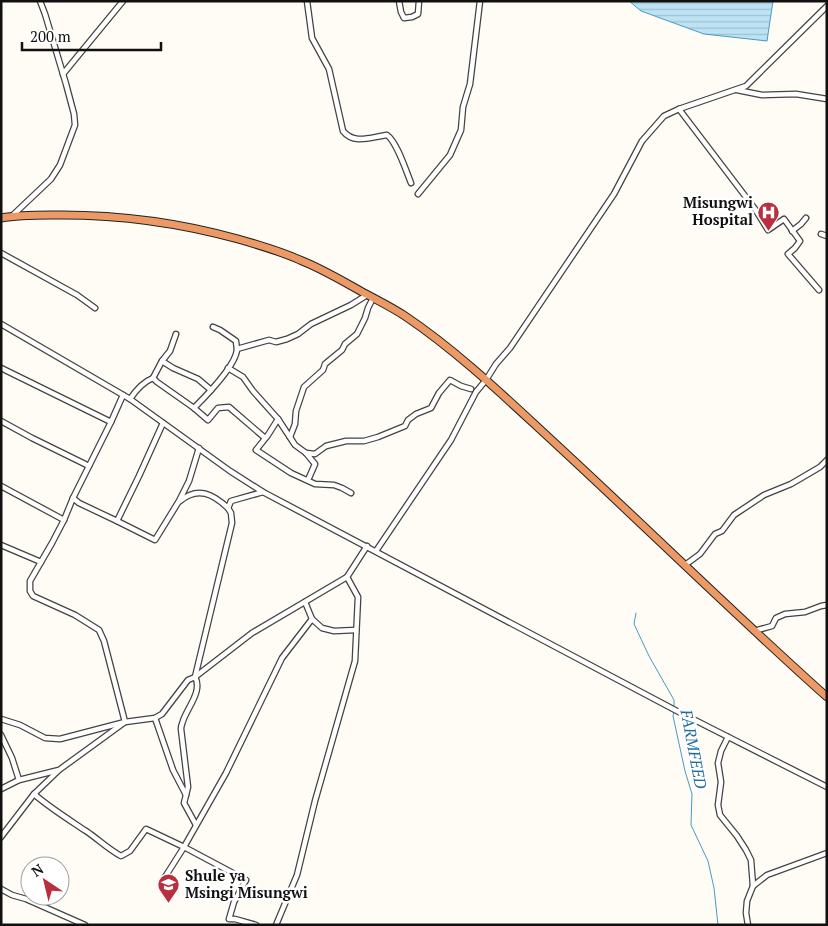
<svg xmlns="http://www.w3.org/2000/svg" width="828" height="926" font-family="'PT Serif',serif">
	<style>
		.water { fill: url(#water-rules); stroke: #469cc6 }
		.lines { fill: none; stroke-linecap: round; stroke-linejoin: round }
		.stream { stroke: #469cc6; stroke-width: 1 }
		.minor-casing { stroke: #434343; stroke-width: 7 }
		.highway-casing { stroke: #212121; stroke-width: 9 }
		.minor { stroke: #fff; stroke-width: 4.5 }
		.highway { stroke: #ec9965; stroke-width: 7 }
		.labels { text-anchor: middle; stroke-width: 5; stroke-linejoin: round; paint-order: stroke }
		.poi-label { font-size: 15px; font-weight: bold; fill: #101010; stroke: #fff; text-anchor: end }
		.water-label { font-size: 16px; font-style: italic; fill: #1f6f9d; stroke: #fff }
	</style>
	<defs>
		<pattern id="water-rules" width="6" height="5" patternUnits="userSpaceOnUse" patternTransform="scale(1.25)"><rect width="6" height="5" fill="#bce2f3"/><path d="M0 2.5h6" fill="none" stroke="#a1c1cf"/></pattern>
	</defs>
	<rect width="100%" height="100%" fill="#fefcf4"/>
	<!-- water -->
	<polygon class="water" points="629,1 773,1 767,41 704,34 641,11"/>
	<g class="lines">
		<!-- stream -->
		<g class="stream">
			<polyline points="636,613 634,624 649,656 674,700 674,706"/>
			<polyline points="674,710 673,716 685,771 692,794 691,825 708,861 714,888 718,925"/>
		</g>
		<defs>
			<g id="minor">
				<path d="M307 1 312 38 329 69 343 131C354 145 371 137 387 135 397 142 406 171 411 183"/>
				<polyline points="399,1 401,12 404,18 412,17 418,14 419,1"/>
				<polyline points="63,74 123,1"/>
				<polyline points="737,90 762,95 796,94 827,99"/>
				<polyline points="679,109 755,209 768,230 784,219 800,241 795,248 788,254 819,290"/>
				<polyline points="418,194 450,155 461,130 463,107 470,84 480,1"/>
				<polyline points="13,215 51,179 60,165 75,125 74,114 66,84 45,14 40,1"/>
				<polyline points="792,231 801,224 806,218"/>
				<polyline points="821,234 827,236"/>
				<polyline points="1,253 77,295 95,308"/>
				<polyline points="1,324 130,399 230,471 263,492 675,710 827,787"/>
				<polyline points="237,349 269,340 276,342 287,339 298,334 311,324 351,305 367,295"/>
				<polyline points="162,361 173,368 198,379 211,390"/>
				<polyline points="1,368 111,422"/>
				<polyline points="228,368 243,377 253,391 278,419 295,445 306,453 315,464 308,480"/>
				<polyline points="153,378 157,382 194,408 208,420 218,408 229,407 265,438"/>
				<path d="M130 399C136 390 143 382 153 378L162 361 170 351 176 334"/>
				<path d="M194 408C206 396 235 367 237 350 237 348 236 343 236 341L220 330 213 327"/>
				<polyline points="278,419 268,435 256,450 291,473 315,484 334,485 342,488 351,493"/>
				<polyline points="1,421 32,438 89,466"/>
				<polyline points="290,437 295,424 296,411 304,387 323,370 325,364 342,350 345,344 357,334 365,318 368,308 373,298"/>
				<polyline points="306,453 315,454 326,446 346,441 364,441 378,437 405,426 408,420 416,414 431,408 439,393 450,380 461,386 471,389"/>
				<polyline points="1,486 64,520"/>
				<polyline points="73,498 79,503 117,521 139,476 163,423"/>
				<path d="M180 501C198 486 213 494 228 508"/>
				<polyline points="117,521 155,540 179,501 189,481 199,448"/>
				<polyline points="1,545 41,562"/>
				<polyline points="376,551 451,440 476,392 486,380 496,364 510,348 614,194 642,141 664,116 679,109 746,86 827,6"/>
				<polyline points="685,565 700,554 715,534 722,531 734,515 764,495 791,484 820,467 827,460"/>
				<polyline points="312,619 322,628 334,631 356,630"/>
				<polyline points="754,631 772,626 776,618 785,614 805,612 821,606 827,605"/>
				<polyline points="195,677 252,633 347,577 367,546"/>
				<polyline points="195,677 232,523 231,513 228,508 231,501 263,492"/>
				<polyline points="155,718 173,770 186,795"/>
				<polyline points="1,719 20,725 45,738 60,739 125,722 104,641 99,630 75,615 33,596 30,591 30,581 52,543 64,520 73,498 111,422 123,395"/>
				<polyline points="1,735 12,758 19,780"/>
				<polyline points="728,737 721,751 718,763 721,782 718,805 720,815 737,836 746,850 751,860 753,886"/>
				<path d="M1 789 19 780 59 770 125 722 155 718 162 714 188 680 195 677C203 691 187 708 183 721 182 724 181 726 181 729L188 787 184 803 196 825"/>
				<path d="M34 794C50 808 68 819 86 831 98 839 108 849 121 856L130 851 146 829 184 847 246 880 234 902 229 919H235L256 925"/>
				<polyline points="1,837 34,794 58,771"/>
				<polyline points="165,877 184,847 226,773 282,658 312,619 305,602"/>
				<polyline points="1,889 12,895 26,899 85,925"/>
				<polyline points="276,925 297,875 315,801 355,661 358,597 347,577"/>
				<polyline points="748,925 746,913 747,901 753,886 767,875 827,853"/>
			</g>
			<path id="highway" d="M1 218C18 215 34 215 51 215 115 214 177 222 238 239 259 245 280 251 300 260 323 269 344 282 366 294 379 301 393 308 405 316 460 353 508 400 557 445 647 528 735 615 827 697"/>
		</defs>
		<!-- minor casing -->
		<use href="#minor" class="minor-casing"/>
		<!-- highway casing -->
		<use href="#highway" class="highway-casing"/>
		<!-- minor -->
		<use href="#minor" class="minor"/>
		<!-- highway -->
		<use href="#highway" class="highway"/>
	</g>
	<!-- icons -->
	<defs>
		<symbol id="hospital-pin" viewBox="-11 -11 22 30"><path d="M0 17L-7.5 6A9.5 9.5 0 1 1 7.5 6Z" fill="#ba2f3f" stroke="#fff"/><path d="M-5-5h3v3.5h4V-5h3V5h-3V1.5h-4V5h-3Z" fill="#fff"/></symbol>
		<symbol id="school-pin" viewBox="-11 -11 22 30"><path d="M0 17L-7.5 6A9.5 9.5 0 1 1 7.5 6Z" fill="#ba2f3f" stroke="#fff"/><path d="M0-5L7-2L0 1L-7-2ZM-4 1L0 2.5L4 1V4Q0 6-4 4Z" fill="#fff"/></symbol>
	</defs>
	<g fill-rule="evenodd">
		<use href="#hospital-pin" x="756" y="200" width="25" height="34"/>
		<use href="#school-pin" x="156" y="872" width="25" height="34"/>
	</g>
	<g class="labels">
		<!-- poi labels -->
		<g class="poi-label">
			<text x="753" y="208">Misungwi<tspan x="753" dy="17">Hospital</tspan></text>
			<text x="185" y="881" text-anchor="start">Shule ya<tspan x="185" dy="17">Msingi Misungwi</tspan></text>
		</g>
		<!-- water labels -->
		<g class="water-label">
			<text transform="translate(694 749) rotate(79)" y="6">FARMFEED</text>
		</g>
	</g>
	<!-- border -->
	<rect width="828" height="926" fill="none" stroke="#101010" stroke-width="5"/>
	<!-- north arrow -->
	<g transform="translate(45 881) rotate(325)"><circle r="24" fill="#ffffff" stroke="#9f9f9f"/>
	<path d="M0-4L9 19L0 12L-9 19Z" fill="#ba2f3f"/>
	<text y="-8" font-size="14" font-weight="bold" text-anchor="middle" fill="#101010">N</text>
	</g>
	<!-- scale -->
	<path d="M22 42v8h139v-8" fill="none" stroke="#101010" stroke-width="2.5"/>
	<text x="30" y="42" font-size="15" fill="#101010" stroke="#ffffff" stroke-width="4" paint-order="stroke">200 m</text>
</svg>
